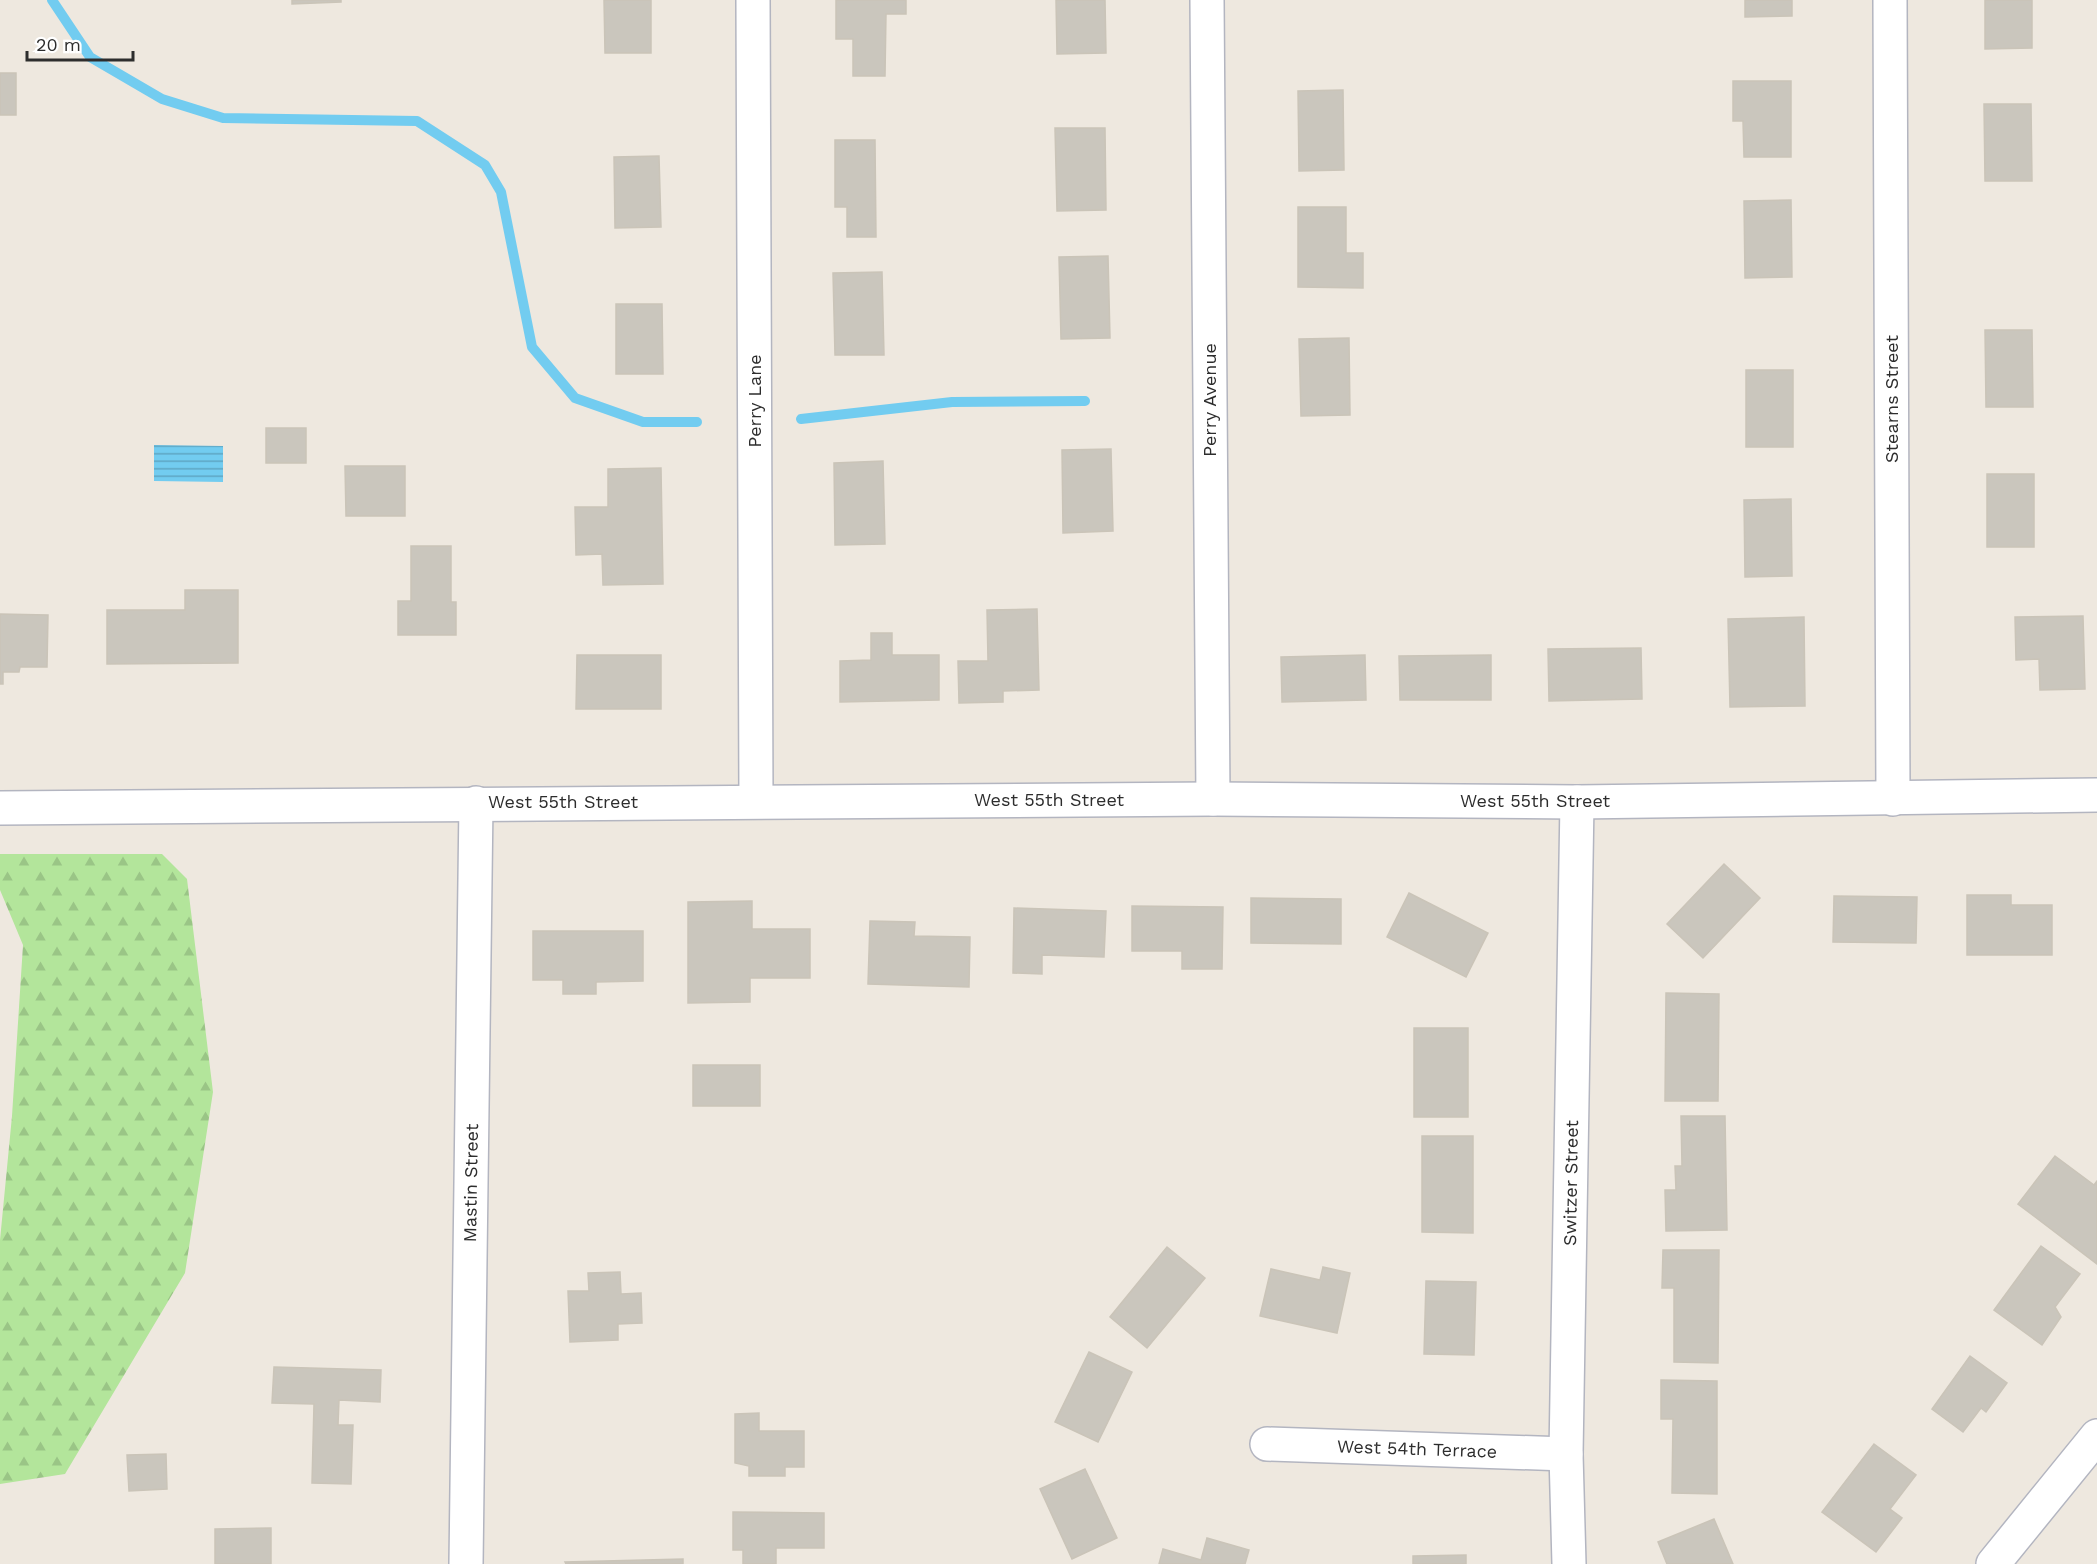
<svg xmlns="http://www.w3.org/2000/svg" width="2097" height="1564" font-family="'Work Sans',sans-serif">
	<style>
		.forest { fill: url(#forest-firs) }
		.water { fill: url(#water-rules) }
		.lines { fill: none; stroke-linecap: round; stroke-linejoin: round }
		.stream { stroke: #72ccf0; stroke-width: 10 }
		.building { fill: #cac6bd; stroke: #cac4b8; stroke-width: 1.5 }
		.minor-casing { stroke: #b3b5c0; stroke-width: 36 }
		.minor { stroke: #fff; stroke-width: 33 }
		.labels { text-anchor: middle; stroke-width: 6; stroke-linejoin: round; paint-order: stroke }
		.street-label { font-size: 18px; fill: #2d2d2d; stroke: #fff }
	</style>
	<defs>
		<pattern id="forest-firs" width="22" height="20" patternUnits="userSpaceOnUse" patternTransform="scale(1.5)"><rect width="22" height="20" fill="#b3e59b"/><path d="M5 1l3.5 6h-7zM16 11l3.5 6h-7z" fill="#9ac586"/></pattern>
		<pattern id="water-rules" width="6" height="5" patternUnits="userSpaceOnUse" patternTransform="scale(1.5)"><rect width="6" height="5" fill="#72ccf0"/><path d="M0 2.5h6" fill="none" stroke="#5ea6c3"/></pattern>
	</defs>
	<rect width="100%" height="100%" fill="#eee8df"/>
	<!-- forest -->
	<polygon class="forest" points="0,854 162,854 187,879 213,1092 185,1273 65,1474 0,1484 0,1240 12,1116 23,945 0,890"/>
	<!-- water -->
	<polygon class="water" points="154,445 223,446 223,482 154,481"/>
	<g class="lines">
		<!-- stream -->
		<g class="stream">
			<polyline points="52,0 90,57 162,99 223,118 417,121 485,165 501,192 532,347 575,398 643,422 697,422"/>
			<polyline points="801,419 952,402 1085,401"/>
		</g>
	</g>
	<!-- building -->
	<g class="building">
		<polygon points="292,0 341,0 341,2 292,4"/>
		<polygon points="604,0 651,0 651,53 605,53"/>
		<polygon points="836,0 906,0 906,14 886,14 885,76 853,76 853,39 836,39"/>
		<polygon points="1056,0 1105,0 1106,53 1057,54"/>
		<polygon points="1745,0 1792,0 1792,16 1745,17"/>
		<polygon points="1985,0 2032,0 2032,48 1985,49"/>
		<rect x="0" y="73" width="16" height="42"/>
		<polygon points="1733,81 1791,81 1791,157 1744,157 1743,121 1733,121"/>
		<polygon points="1343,90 1344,170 1299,171 1298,91"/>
		<polygon points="1984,104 2031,104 2032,181 1985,181"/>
		<polygon points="1055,128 1105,128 1106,210 1057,211"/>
		<polygon points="835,140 875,140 876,237 847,237 847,207 835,207"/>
		<polygon points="659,156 661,227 615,228 614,157"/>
		<polygon points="1791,200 1792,277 1745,278 1744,201"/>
		<polygon points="1298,207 1346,207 1346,253 1363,253 1363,288 1298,287"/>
		<polygon points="1108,256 1110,338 1061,339 1059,257"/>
		<polygon points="882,272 884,355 835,355 833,273"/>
		<polygon points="616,304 662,304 663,374 616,374"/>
		<polygon points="1985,330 2032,330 2033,407 1986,407"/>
		<polygon points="1349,338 1350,415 1301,416 1299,339"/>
		<rect x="1746" y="370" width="47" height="77"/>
		<rect x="266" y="428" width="40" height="35"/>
		<polygon points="1111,449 1113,531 1063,533 1062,450"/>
		<polygon points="883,461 885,544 835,545 834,463"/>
		<polygon points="345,466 405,466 405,516 346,516"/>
		<polygon points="661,468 663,584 603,585 602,554 576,555 575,507 608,507 608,469"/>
		<rect x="1987" y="474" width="47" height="73"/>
		<polygon points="1791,499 1792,576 1745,577 1744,500"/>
		<polygon points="411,546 451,546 451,602 456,602 456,635 398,635 398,601 411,601"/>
		<polygon points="185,590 238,590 238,663 107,664 107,610 185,610"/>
		<polygon points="1037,609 1039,690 1003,691 1003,702 959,703 958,661 988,661 987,610"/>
		<polygon points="0,614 48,615 47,667 20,667 19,672 3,672 3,684 0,684"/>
		<polygon points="2083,616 2085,689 2040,690 2039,659 2016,660 2015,617"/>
		<polygon points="1804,617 1805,706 1730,707 1728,619"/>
		<polygon points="871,633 892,633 892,655 939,655 939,700 840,702 840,661 871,660"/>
		<polygon points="1641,648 1642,699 1549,701 1548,649"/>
		<polygon points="577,655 661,655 661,709 576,709"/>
		<polygon points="1365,655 1366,700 1282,702 1281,657"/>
		<polygon points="1491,655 1491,700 1400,700 1399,656"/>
		<polygon points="1724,864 1760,898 1703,958 1667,924"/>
		<polygon points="1409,893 1488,933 1466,977 1387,937"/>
		<polygon points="1967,895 2011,895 2011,905 2052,905 2052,955 1967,955"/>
		<polygon points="1834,896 1917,897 1916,943 1833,942"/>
		<polygon points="1251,898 1341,899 1341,944 1251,943"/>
		<polygon points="752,901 752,929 810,929 810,978 750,978 750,1002 688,1003 688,902"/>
		<polygon points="1132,906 1223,907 1222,969 1182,969 1182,951 1132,951"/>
		<polygon points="1014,908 1106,911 1104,957 1042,955 1042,974 1013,973"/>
		<polygon points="870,921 915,922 914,936 970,937 969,987 868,984"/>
		<polygon points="533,931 643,931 643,981 596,982 596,994 563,994 563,980 533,980"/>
		<polygon points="1666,993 1719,994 1718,1101 1665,1101"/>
		<rect x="1414" y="1028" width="54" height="89"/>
		<rect x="693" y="1065" width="67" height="41"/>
		<polygon points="1681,1116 1725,1116 1727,1230 1666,1231 1665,1190 1676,1190 1675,1166 1682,1166"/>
		<polygon points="1422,1136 1473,1136 1473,1233 1422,1232"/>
		<polygon points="2055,1156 2094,1185 2097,1181 2097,1264 2018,1204"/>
		<polygon points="2041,1246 2080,1274 2055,1307 2061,1317 2042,1345 1994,1310"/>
		<polygon points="1167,1247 1205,1278 1147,1348 1110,1317"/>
		<polygon points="1663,1250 1719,1250 1718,1363 1674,1362 1674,1288 1662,1288"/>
		<polygon points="1323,1267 1350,1273 1337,1333 1260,1316 1271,1269 1320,1280"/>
		<polygon points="620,1272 621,1294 641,1293 642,1323 618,1324 618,1340 570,1342 568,1291 589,1291 588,1273"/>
		<polygon points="1426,1281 1476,1282 1474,1355 1424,1354"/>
		<polygon points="1089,1352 1132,1372 1098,1442 1055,1422"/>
		<polygon points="1970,1356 2007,1383 1986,1412 1981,1408 1963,1432 1932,1409"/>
		<polygon points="274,1367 381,1370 380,1402 339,1400 338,1425 353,1425 351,1484 312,1483 314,1404 272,1403"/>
		<polygon points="1661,1380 1717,1381 1717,1494 1672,1493 1673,1419 1661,1419"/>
		<polygon points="759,1413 759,1431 804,1431 804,1467 785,1467 785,1476 749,1476 749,1466 735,1463 735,1414"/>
		<polygon points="1874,1444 1916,1475 1890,1509 1902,1518 1876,1552 1822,1512"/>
		<polygon points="166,1454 167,1489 129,1491 127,1455"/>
		<polygon points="1085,1469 1117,1538 1072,1559 1040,1489"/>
		<polygon points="733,1512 824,1513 824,1548 776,1548 776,1564 743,1564 743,1550 733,1550"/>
		<polygon points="1714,1519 1733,1564 1667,1564 1658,1542"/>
		<polygon points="271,1528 271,1564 215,1564 215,1529"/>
		<polygon points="1207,1538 1249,1550 1245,1564 1159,1564 1163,1549 1201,1560"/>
		<polygon points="1466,1555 1466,1564 1413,1564 1413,1556"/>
		<polygon points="683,1559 683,1564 566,1564 565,1562"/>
	</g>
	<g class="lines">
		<defs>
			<g id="minor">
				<polyline points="753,0 756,801"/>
				<polyline points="1207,0 1213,799"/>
				<polyline points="1890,0 1893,799"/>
				<polyline points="0,808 1213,799 1577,802 2097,795"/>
				<polyline points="1267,1444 1566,1454"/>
				<polyline points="466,1564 476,803"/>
				<polyline points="1569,1564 1566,1454 1577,802"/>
				<polyline points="1993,1564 2097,1436"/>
			</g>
		</defs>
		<!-- minor casing -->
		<use href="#minor" class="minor-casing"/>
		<!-- minor -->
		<use href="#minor" class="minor"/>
	</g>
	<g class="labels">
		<!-- street labels -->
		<g class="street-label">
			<text transform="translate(1892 399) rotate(-90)" y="6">Stearns Street</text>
			<text transform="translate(1210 400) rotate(-90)" y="6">Perry Avenue</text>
			<text transform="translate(755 401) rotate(-90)" y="6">Perry Lane</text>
			<text x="1049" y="806">West 55th Street</text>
			<text x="1535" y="807">West 55th Street</text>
			<text x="563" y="808">West 55th Street</text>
			<text transform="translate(471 1183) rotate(-89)" y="6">Mastin Street</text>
			<text transform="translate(1571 1183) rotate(-89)" y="6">Switzer Street</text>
			<text transform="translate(1417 1449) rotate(2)" y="6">West 54th Terrace</text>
		</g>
	</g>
	<!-- scale -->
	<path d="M27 51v9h106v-9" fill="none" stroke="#2d2d2d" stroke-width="3"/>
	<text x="36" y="51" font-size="18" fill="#2d2d2d" stroke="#ffffff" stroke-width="4.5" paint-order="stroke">20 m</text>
</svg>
